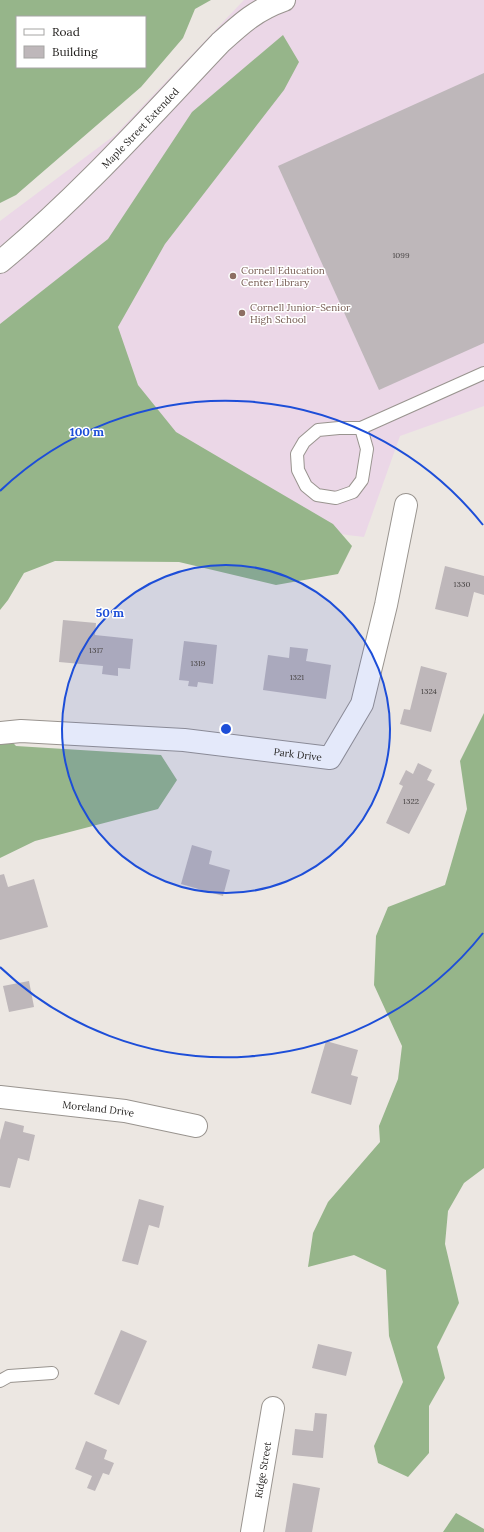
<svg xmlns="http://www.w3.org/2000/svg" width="484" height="1532" font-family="Lora,serif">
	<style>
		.education { fill: #ebd7e7 }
		.forest { fill: #96b58a; fill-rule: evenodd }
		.building { fill: #beb7ba }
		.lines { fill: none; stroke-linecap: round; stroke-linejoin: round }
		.lane-casing { stroke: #99948f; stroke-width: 14 }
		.street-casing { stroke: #99948f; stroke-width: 24 }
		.lane { stroke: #fff; stroke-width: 12 }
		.street { stroke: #fff; stroke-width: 22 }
		.ring { fill: none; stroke: #1d4ed8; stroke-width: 2 }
		.education-dot { fill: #8d6e63; stroke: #fff; stroke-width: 1.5 }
		.labels { text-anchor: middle; stroke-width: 3; stroke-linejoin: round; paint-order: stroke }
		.number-label { font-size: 8px; fill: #484444 }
		.street-label { font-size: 10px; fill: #201e1c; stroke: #fff }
		.education-label { font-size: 10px; fill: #785e54; stroke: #fff; text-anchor: start }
		.centre { fill: #1d4ed8; stroke: #fff; stroke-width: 2 }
		.ring-label { font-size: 12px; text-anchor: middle; font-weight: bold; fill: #1d4ed8; stroke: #fff; stroke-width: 3; stroke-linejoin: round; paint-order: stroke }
	</style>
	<rect width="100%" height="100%" fill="#ece7e2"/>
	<!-- education -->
	<polygon class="education" points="244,0 484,0 484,406 400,436 364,537 0,492 0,221 115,135"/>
	<!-- forest -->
	<g class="forest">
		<path d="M0 0H211L195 9 183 38 141 87 16 195 0 203ZM17 17H145V67H17Z"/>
		<polygon points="283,35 299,62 284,90 165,244 118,327 138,385 176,432 333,524 352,546 338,574 276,585 179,562 55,561 24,573 8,600 0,610 0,324 108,239 192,112"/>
		<polygon points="484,713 484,1168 464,1183 448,1211 445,1244 459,1303 437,1347 445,1378 429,1406 429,1453 408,1477 378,1463 374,1446 403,1382 389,1336 386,1270 354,1255 308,1267 313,1233 328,1202 380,1142 379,1126 398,1079 402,1046 374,985 376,936 388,907 445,885 467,809 460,761"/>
		<polygon points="0,729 16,746 161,755 177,780 158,809 35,841 0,858"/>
		<polygon points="456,1513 484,1529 484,1532 443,1532"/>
	</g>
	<!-- building -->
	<g class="building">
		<polygon points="484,73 484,343 379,390 278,166"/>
		<polygon points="445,566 484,576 484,595 474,592 468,617 435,609"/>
		<polygon points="63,620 96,623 95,635 133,639 130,669 118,668 118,676 102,674 103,666 59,662"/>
		<polygon points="184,641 217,645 213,684 198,682 197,687 188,686 189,681 179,680"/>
		<polygon points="290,647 308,649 306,661 331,665 326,699 263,690 268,655 289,658"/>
		<polygon points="421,666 447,673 431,732 400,724 404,709 410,710"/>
		<polygon points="418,763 432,770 427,780 435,784 409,834 386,823 403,786 399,784 406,770 413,774"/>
		<polygon points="192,845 212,851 209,864 230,870 223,896 181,884"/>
		<polygon points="4,874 8,887 34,879 48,927 0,940 0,875"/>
		<polygon points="29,981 34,1007 9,1012 3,986"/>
		<polygon points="326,1041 358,1050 351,1075 358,1077 351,1105 311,1093"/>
		<polygon points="5,1121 24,1126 23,1132 35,1135 29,1161 18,1158 10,1188 0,1186 0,1140"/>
		<polygon points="139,1199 164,1206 159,1228 149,1225 138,1265 122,1261"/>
		<polygon points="121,1330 147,1341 119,1405 94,1394"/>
		<polygon points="318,1344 352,1352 346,1376 312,1368"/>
		<polygon points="315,1413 327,1414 323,1458 292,1455 295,1429 313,1431"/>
		<polygon points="86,1441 107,1450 104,1459 114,1463 109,1475 103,1473 95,1491 87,1488 92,1476 75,1469"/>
		<polygon points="293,1483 320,1488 312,1532 285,1532"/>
	</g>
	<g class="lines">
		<defs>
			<g id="lane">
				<polyline points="361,428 367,449 362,480 353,492 336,498 317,495 306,486 298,470 297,454 304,442 318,430 339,428 361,428 484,373"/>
				<polyline points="0,1381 9,1376 52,1373"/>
			</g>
			<g id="street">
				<path id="s1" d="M0 262C80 196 149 118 220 43 242 23 256 10 284 0"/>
				<path id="s2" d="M0 733 21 731 184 740 330 758 362 704 386 605 406 505"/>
				<path id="s3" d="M0 1097 125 1111 196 1126"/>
				<path id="s4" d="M252 1532 273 1408"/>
			</g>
		</defs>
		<!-- lane casing -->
		<use href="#lane" class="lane-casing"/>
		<!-- street casing -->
		<use href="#street" class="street-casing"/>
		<!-- lane -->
		<use href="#lane" class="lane"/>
		<!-- street -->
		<use href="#street" class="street"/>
	</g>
	<!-- distance rings -->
	<circle cx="226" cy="729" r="164" fill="#1d4ed8" fill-opacity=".12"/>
	<g class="ring">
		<circle cx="226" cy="729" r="164"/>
		<path d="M483 933A328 328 0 0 1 0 967M0 491A328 328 0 0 1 483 525"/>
	</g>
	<!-- markers -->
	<g class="education-dot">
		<circle cx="233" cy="276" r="4"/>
		<circle cx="242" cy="313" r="4"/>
	</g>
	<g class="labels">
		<!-- number labels -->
		<g class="number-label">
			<text x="401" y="258">1099</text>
			<text x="462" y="587">1330</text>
			<text x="96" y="653">1317</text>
			<text x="198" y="666">1319</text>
			<text x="297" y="680">1321</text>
			<text x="429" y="694">1324</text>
			<text x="411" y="804">1322</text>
		</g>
		<!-- street labels -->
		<g class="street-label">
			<text dy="4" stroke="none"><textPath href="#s1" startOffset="194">Maple Street Extended</textPath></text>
			<text dy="4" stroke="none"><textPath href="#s2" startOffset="299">Park Drive</textPath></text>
			<text dy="4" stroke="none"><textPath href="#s3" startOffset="99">Moreland Drive</textPath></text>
			<text dy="4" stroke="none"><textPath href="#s4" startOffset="63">Ridge Street</textPath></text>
		</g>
		<!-- education labels -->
		<g class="education-label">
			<text x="241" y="274">Cornell Education<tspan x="241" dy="12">Center Library</tspan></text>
			<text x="250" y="311">Cornell Junior-Senior<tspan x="250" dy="12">High School</tspan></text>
		</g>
	</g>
	<circle cx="226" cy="729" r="6" class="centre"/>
	<g class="ring-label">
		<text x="87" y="436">100 m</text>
		<text x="110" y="617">50 m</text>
	</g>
	<!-- legend -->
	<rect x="16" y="16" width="130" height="52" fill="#ffffff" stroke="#a6a5a4"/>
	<rect x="24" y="29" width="20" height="6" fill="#ffffff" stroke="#a6a5a4"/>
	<text x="52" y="36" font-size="12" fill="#201e1c">Road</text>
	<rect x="24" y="46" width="20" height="12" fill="#beb7ba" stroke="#a6a5a4"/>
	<text x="52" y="56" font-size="12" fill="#201e1c">Building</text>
</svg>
